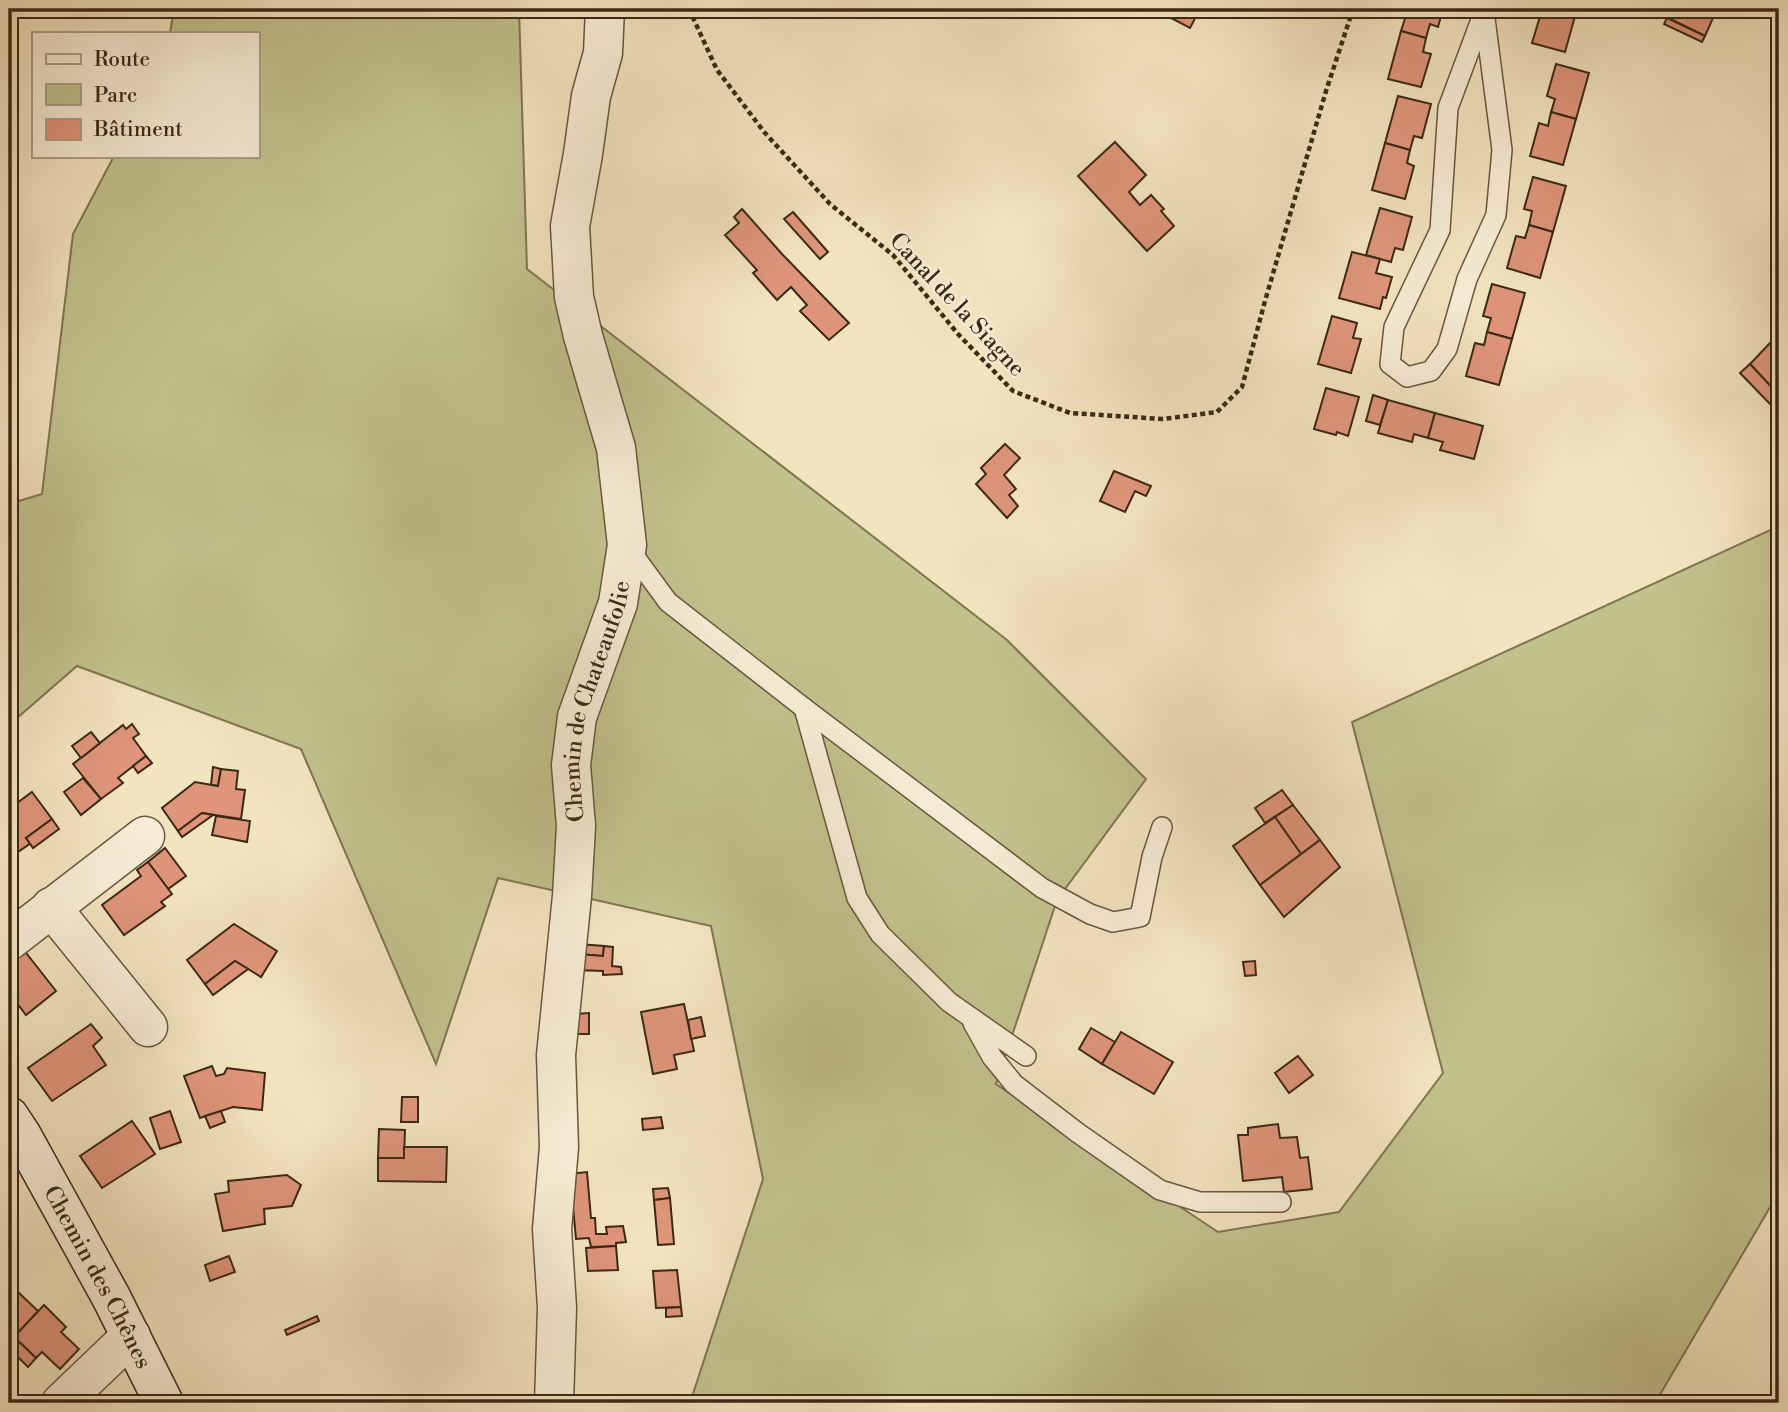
<svg xmlns="http://www.w3.org/2000/svg" width="1788" height="1412" font-family="'Libre Bodoni',serif">
	<style>
		.green { fill: #c2c28d; stroke: #7f7550; stroke-width: 2 }
		.building { fill: #df957a; stroke: #3c2814; stroke-width: 2 }
		.lines { fill: none; stroke-linecap: round; stroke-linejoin: round }
		.service-casing { stroke: #6a573f; stroke-width: 22 }
		.minor-casing { stroke: #6a573f; stroke-width: 41 }
		.secondary-casing { stroke: #3c2814; stroke-width: 41 }
		.path { stroke: #3c2814; stroke-width: 4.5; stroke-dasharray: 5 3.5; stroke-linecap: butt }
		.service { stroke: #f7edd6; stroke-width: 19 }
		.minor { stroke: #f7edd6; stroke-width: 38 }
		.secondary { stroke: #f7edd6; stroke-width: 38 }
		.labels { text-anchor: middle; stroke-width: 5; stroke-linejoin: round; paint-order: stroke }
		.street-label { font-size: 23px; fill: #3c2814; stroke: #f7edd6 }
	</style>
	<rect width="100%" height="100%" fill="#f3e4c0"/>
	<filter id="stains"><feTurbulence type="fractalNoise" baseFrequency=".00286" numOctaves="4"/><feColorMatrix values="0 0 0 0 .2 0 0 0 0 .09 0 0 0 0 .02 0 0 0 .5 -.17"/></filter>
	<radialGradient id="worn" r=".72"><stop offset=".6" stop-color="#630" stop-opacity="0"/><stop offset="1" stop-color="#630" stop-opacity=".3"/></radialGradient>
	<!-- green -->
	<polygon class="green" points="174,9 519,9 527,269 1007,640 1146,779 1057,900 996,1084 1218,1232 1339,1212 1443,1073 1352,722 1779,526 1779,1192 1655,1403 690,1403 763,1179 711,926 498,878 436,1064 301,749 77,666 9,725 9,504 42,494 73,234 114,156 257,156 257,33 170,33"/>
	<!-- building -->
	<g class="building">
		<polygon points="1154,9 1200,9 1190,28"/>
		<polygon points="1408,9 1443,9 1438,27 1430,24 1426,38 1401,31"/>
		<polygon points="1551,9 1577,9 1565,52 1532,43 1542,10 1550,12"/>
		<polygon points="1650,9 1717,9 1705,36"/>
		<polygon points="1667,18 1705,36 1702,42 1664,24"/>
		<polygon points="1401,31 1426,38 1423,52 1431,54 1421,87 1388,79"/>
		<polygon points="1556,64 1589,73 1576,119 1551,112 1555,99 1547,96"/>
		<polygon points="1398,96 1431,104 1422,138 1414,136 1410,150 1385,143"/>
		<polygon points="1551,112 1576,119 1563,165 1530,156 1539,123 1548,126"/>
		<polygon points="1115,142 1146,175 1129,192 1140,205 1151,195 1164,209 1161,211 1174,226 1147,251 1078,176"/>
		<polygon points="1385,143 1410,150 1407,163 1414,166 1405,199 1372,190"/>
		<polygon points="1533,177 1566,186 1553,232 1529,225 1532,211 1524,209"/>
		<polygon points="1380,208 1412,217 1403,250 1395,248 1391,262 1366,255"/>
		<polygon points="742,209 782,254 849,323 829,340 800,311 807,305 791,287 777,300 753,273 757,270 725,235 739,223 734,217"/>
		<polygon points="793,212 828,252 820,259 784,219"/>
		<polygon points="1529,225 1553,232 1540,278 1507,268 1516,236 1525,238"/>
		<polygon points="1352,252 1380,259 1376,273 1392,277 1386,298 1383,297 1380,309 1339,298"/>
		<polygon points="1492,284 1525,293 1512,339 1487,332 1491,318 1483,316"/>
		<polygon points="1332,316 1357,323 1353,338 1361,339 1351,373 1318,364"/>
		<polygon points="1487,332 1512,339 1499,385 1466,376 1475,343 1484,345"/>
		<polygon points="1771,342 1779,350 1779,395 1750,364"/>
		<polygon points="1750,364 1779,395 1771,405 1740,373"/>
		<polygon points="1326,388 1359,397 1348,436 1337,432 1336,435 1314,429"/>
		<polygon points="1373,395 1388,400 1380,425 1366,421"/>
		<polygon points="1388,400 1435,413 1428,438 1414,434 1412,442 1378,433"/>
		<polygon points="1435,413 1483,426 1474,459 1440,450 1443,442 1428,438"/>
		<polygon points="1005,444 1020,458 1004,475 1016,489 1009,495 1018,506 1007,518 976,484 986,474 981,468"/>
		<polygon points="1114,471 1151,486 1146,496 1135,491 1125,512 1100,501"/>
		<polygon points="132,724 139,734 133,738 146,756 118,778 123,783 101,799 73,764 123,725 126,729"/>
		<polygon points="91,732 100,743 81,758 72,746"/>
		<polygon points="146,756 152,763 138,773 133,766"/>
		<polygon points="213,767 221,769 218,786 211,785"/>
		<polygon points="221,769 238,771 236,789 245,790 241,819 202,813 178,831 162,808 195,782 218,786"/>
		<polygon points="83,778 101,799 81,815 64,792"/>
		<polygon points="1282,790 1293,805 1265,823 1255,808"/>
		<polygon points="32,792 52,819 26,838 31,843 9,858 9,809"/>
		<polygon points="1293,805 1320,840 1301,854 1275,817"/>
		<polygon points="202,813 213,815 182,837 178,831"/>
		<polygon points="216,816 250,821 247,842 212,835"/>
		<polygon points="1275,817 1301,854 1260,885 1233,846"/>
		<polygon points="52,819 59,829 33,848 26,838"/>
		<polygon points="1320,840 1340,867 1284,917 1260,885"/>
		<polygon points="165,848 186,876 168,889 148,862"/>
		<polygon points="148,862 172,894 161,902 165,906 124,935 102,905 141,876 137,870"/>
		<polygon points="234,924 277,951 261,977 235,961 205,984 187,960"/>
		<polygon points="578,944 604,946 603,956 578,954"/>
		<polygon points="604,946 613,947 612,966 621,967 622,974 603,975 603,971 576,970 578,954 603,956"/>
		<polygon points="23,949 56,991 26,1015 13,998 9,1001 9,974 17,967 11,959"/>
		<polygon points="235,961 248,969 213,995 205,984"/>
		<polygon points="1255,961 1256,975 1245,976 1243,962"/>
		<polygon points="684,1004 694,1051 674,1055 677,1069 653,1074 641,1012"/>
		<polygon points="589,1013 589,1034 574,1034 575,1014"/>
		<polygon points="701,1017 705,1036 691,1039 688,1020"/>
		<polygon points="91,1024 102,1038 93,1046 106,1065 52,1101 28,1068"/>
		<polygon points="1091,1028 1115,1042 1102,1064 1079,1049"/>
		<polygon points="1121,1032 1173,1062 1154,1094 1102,1064"/>
		<polygon points="1298,1056 1313,1075 1289,1093 1275,1073"/>
		<polygon points="212,1066 216,1076 224,1074 227,1068 265,1073 262,1110 233,1107 200,1118 184,1076"/>
		<polygon points="402,1097 418,1097 418,1122 401,1122"/>
		<polygon points="170,1111 181,1142 160,1149 150,1118"/>
		<polygon points="221,1111 225,1122 210,1128 205,1116"/>
		<polygon points="661,1117 663,1128 643,1130 642,1119"/>
		<polygon points="132,1121 155,1154 102,1188 80,1156"/>
		<polygon points="1278,1124 1280,1138 1297,1137 1300,1158 1308,1157 1312,1189 1284,1192 1282,1177 1243,1181 1238,1135 1248,1135 1248,1128"/>
		<polygon points="379,1129 405,1130 404,1158 378,1158"/>
		<polygon points="404,1147 447,1147 446,1182 378,1181 378,1158 404,1158"/>
		<polygon points="587,1172 591,1218 595,1218 596,1234 607,1234 606,1227 623,1226 626,1242 616,1243 616,1246 591,1247 589,1238 576,1239 570,1174"/>
		<polygon points="287,1175 301,1185 292,1206 264,1209 265,1224 223,1231 215,1194 229,1192 228,1181"/>
		<polygon points="668,1188 670,1198 654,1200 653,1189"/>
		<polygon points="670,1198 674,1244 658,1245 654,1200"/>
		<polygon points="616,1246 618,1270 588,1271 586,1248"/>
		<polygon points="229,1256 235,1272 210,1281 205,1265"/>
		<polygon points="677,1270 681,1307 656,1308 653,1271"/>
		<polygon points="16,1290 38,1311 9,1343 9,1297"/>
		<polygon points="44,1305 66,1327 61,1332 79,1349 60,1369 42,1352 36,1358 14,1337"/>
		<polygon points="681,1307 682,1316 666,1317 666,1308"/>
		<polygon points="317,1316 319,1321 287,1335 285,1330"/>
		<polygon points="14,1337 36,1358 28,1367 9,1348 9,1343"/>
	</g>
	<g class="lines">
		<defs>
			<g id="service">
				<polyline points="1484,11 1502,150 1496,215 1467,279 1447,349 1431,371 1407,377 1390,364 1394,327 1440,230 1448,108 1485,9"/>
				<polyline points="627,546 668,602 804,708 1042,888 1090,914 1113,922 1140,917 1152,857 1162,827"/>
				<polyline points="804,708 857,898 880,934 949,1002 1026,1056"/>
				<polyline points="973,1023 992,1057 1014,1084 1078,1133 1160,1190 1200,1202 1281,1202"/>
			</g>
			<g id="minor">
				<polyline points="51,907 148,1027"/>
				<polyline points="9,941 145,836"/>
				<polyline points="61,1403 131,1336"/>
				<path id="s1" d="M554 1403 557 1308 552 1229 559 1147 556 1055 572 896 576 826 571 765 577 717 618 603 627 545 616 448 583 336 574 297 570 226 583 154 591 96 603 53 605 9"/>
			</g>
			<g id="secondary">
				<path id="s2" d="M9 1116 21 1134 111 1297 164 1403"/>
			</g>
		</defs>
		<!-- service casing -->
		<use href="#service" class="service-casing"/>
		<!-- minor casing -->
		<use href="#minor" class="minor-casing"/>
		<!-- secondary casing -->
		<use href="#secondary" class="secondary-casing"/>
		<!-- path -->
		<polyline class="path" points="689,9 717,70 765,133 830,204 893,255 958,334 1013,391 1070,413 1163,419 1217,412 1242,387 1265,301 1326,91 1353,9"/>
		<!-- service -->
		<use href="#service" class="service"/>
		<!-- minor -->
		<use href="#minor" class="minor"/>
		<!-- secondary -->
		<use href="#secondary" class="secondary"/>
	</g>
	<g class="labels">
		<!-- street labels -->
		<g class="street-label">
			<text transform="translate(958 304) rotate(47)" y="8">Canal de la Siagne</text>
			<text dy="8" stroke="none"><textPath href="#s1" startOffset="707">Chemin de Chateaufolie</textPath></text>
			<text dy="8" stroke="none"><textPath href="#s2" startOffset="184">Chemin des Chênes</textPath></text>
		</g>
	</g>
	<!-- margin -->
	<rect width="1788" height="1412" fill="none" stroke="#f3e4c0" stroke-width="35"/>
	<rect x="10" y="10" width="1767" height="1391" fill="none" stroke="#3c2814" stroke-width="3.5"/>
	<rect x="18" y="18" width="1753" height="1377" fill="none" stroke="#3c2814" stroke-width="2"/>
	<!-- legend -->
	<rect x="32" y="32" width="228" height="126" fill="#f7edd6" stroke="#ac9e88" stroke-width="2"/>
	<rect x="46" y="54" width="35" height="10" fill="#f7edd6" stroke="#ac9e88" stroke-width="2"/>
	<text x="94" y="66" font-size="21" fill="#3c2814">Route</text>
	<rect x="46" y="84" width="35" height="21" fill="#c2c28d" stroke="#ac9e88" stroke-width="2"/>
	<text x="94" y="102" font-size="21" fill="#3c2814">Parc</text>
	<rect x="46" y="119" width="35" height="21" fill="#df957a" stroke="#ac9e88" stroke-width="2"/>
	<text x="94" y="136" font-size="21" fill="#3c2814">Bâtiment</text>
	<rect width="100%" height="100%" filter="url(#stains)"/>
	<rect width="100%" height="100%" fill="url(#worn)"/>
</svg>
